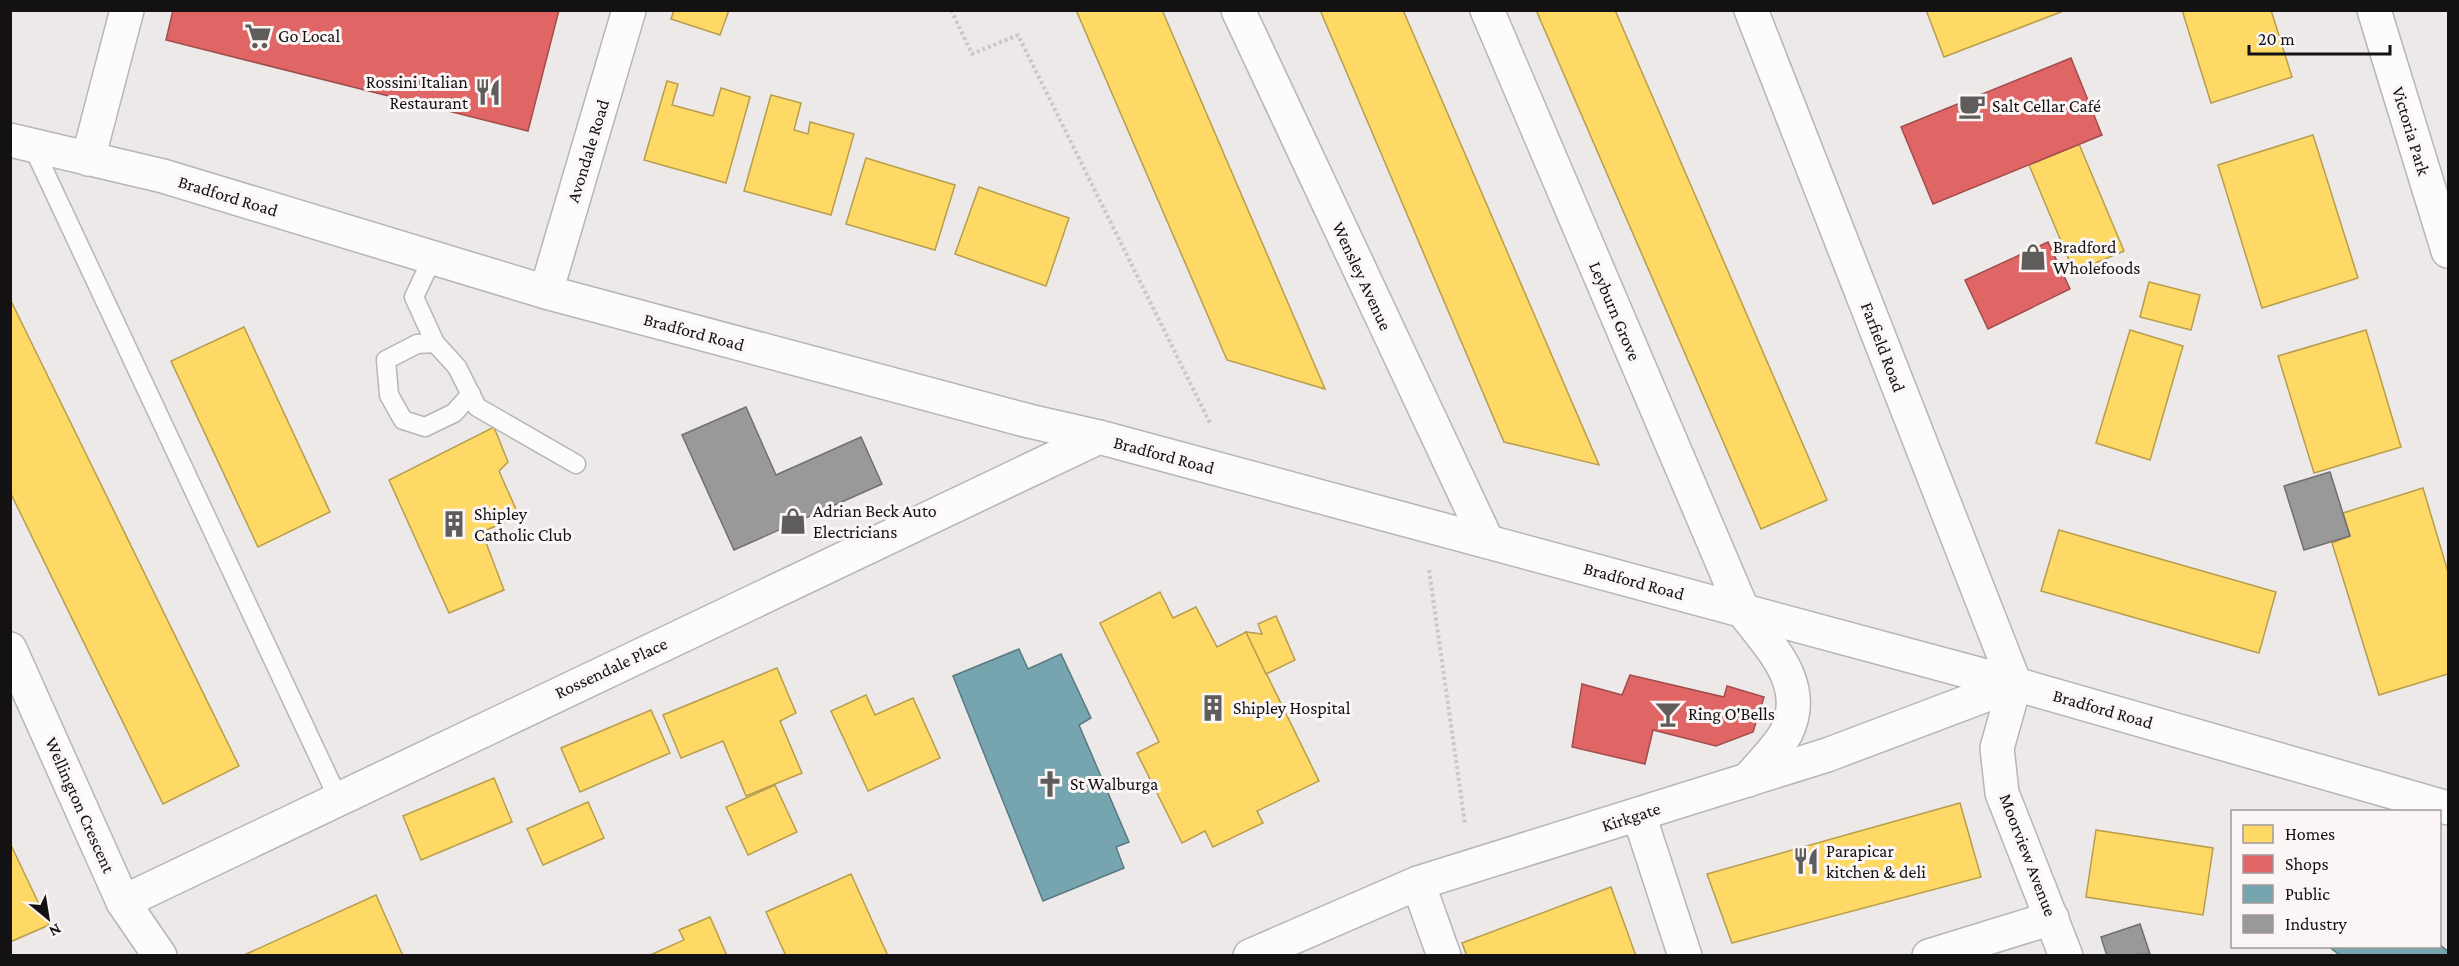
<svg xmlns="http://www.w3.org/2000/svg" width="2459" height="966" font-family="'Crimson Pro',serif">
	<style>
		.homes { fill: #ffd966; stroke: #b89d4c; stroke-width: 1.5 }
		.shops { fill: #e06666; stroke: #a24c4c; stroke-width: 1.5 }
		.public { fill: #76a5af; stroke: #587980; stroke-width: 1.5 }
		.industry { fill: #999; stroke: #717070; stroke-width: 1.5 }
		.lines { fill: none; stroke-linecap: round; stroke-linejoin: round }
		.lane-casing { stroke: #b7b5b5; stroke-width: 21 }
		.street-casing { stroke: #b7b5b5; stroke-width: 36 }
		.secondary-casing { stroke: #b7b5b5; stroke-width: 36 }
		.highway-casing { stroke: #b7b5b5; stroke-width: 36 }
		.path { stroke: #c8c8c8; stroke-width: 4; stroke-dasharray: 3 3; stroke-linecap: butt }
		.lane { stroke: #fcfcfc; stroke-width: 18 }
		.street { stroke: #fcfcfc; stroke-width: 33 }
		.secondary { stroke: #fcfcfc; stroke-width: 33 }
		.highway { stroke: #fcfcfc; stroke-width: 33 }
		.labels { text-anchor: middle; stroke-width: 6; stroke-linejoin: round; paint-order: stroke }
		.poi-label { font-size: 18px; fill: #131111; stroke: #fbf5f5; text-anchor: start }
		.street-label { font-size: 18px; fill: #131111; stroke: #fbf5f5 }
	</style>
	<rect width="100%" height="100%" fill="#ece9e8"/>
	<!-- homes -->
	<g class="homes">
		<polygon points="674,10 729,10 720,35 671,19"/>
		<polygon points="1076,10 1162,10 1325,389 1227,360"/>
		<polygon points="1320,10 1403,10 1599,465 1504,442"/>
		<polygon points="1536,10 1615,10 1827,500 1761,529"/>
		<polygon points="1926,10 2066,10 1944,57"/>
		<polygon points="2182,10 2271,10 2292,77 2211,103"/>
		<polygon points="667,81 678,84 672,105 713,116 721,88 750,97 726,183 644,160"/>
		<polygon points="771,95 801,103 794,130 808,134 810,122 854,134 831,215 744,191"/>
		<polygon points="2313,135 2358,278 2262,308 2218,165"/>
		<polygon points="2079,144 2124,251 2074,272 2029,165"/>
		<polygon points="866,158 955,185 935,250 846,224"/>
		<polygon points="979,187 1069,218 1046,286 955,254"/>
		<polygon points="2149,282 2200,295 2191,330 2140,317"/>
		<polygon points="10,299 239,766 163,804 10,492"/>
		<polygon points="244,327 330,512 258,547 171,361"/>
		<polygon points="2130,330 2183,346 2150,460 2096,443"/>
		<polygon points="2366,330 2401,447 2314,473 2278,356"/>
		<polygon points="494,427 508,462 499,471 519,516 482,532 504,590 449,613 389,480"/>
		<polygon points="2423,488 2448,572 2448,674 2379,695 2332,543 2350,536 2343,513"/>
		<polygon points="2059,530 2276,592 2259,653 2041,591"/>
		<polygon points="1160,592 1173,618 1196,607 1217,647 1246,632 1319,781 1257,811 1263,823 1213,847 1205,831 1182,843 1137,753 1159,742 1100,623"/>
		<polygon points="1276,616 1295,660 1266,674 1246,632 1262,634 1258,624"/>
		<polygon points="777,668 796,713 780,721 802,773 746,796 723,741 681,758 663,715"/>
		<polygon points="866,695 875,715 913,698 940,758 868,791 831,711"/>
		<polygon points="651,710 670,753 580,792 561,748"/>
		<polygon points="494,778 512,822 421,860 403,816"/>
		<polygon points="775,785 797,832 748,855 726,807"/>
		<polygon points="588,802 604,838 543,865 527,829"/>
		<polygon points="1960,803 1981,877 1732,943 1707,874"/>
		<polygon points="2096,830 2213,848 2203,915 2086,897"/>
		<polygon points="10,843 49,925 10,942"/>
		<polygon points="851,874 888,956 786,956 766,912"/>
		<polygon points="1611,887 1636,956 1467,956 1462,943"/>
		<polygon points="376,895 403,956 242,956"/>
		<polygon points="710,917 727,956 648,956 684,940 679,930"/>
	</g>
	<!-- shops -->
	<g class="shops">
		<polygon points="173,10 559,10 528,131 166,40"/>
		<polygon points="2071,58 2102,135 1933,204 1901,127"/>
		<polygon points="2048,242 2070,289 1988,329 1965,280"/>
		<polygon points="1630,675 1724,697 1727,686 1764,697 1753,732 1716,746 1653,730 1645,764 1572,747 1582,684 1622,695"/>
	</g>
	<!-- public -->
	<g class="public">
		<polygon points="1019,649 1028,669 1061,654 1091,718 1079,725 1129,842 1116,847 1124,868 1043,901 953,676"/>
		<polygon points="2440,945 2448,951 2448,956 2341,956 2328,946"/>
	</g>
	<!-- industry -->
	<g class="industry">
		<polygon points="746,407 776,475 861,437 882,484 734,550 682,435"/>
		<polygon points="2330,472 2350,536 2304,550 2284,486"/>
		<polygon points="2140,924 2150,954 2107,956 2101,937"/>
	</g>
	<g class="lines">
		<defs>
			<g id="lane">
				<polyline points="32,145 338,798"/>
				<polyline points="433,257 414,297 435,343 457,367 477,407 576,464"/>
				<polyline points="435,343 417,344 386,360 389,395 403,420 425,427 454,413 471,394"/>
			</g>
			<g id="street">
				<polyline points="1238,10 1487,541"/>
				<polyline points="1487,10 1743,611"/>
				<polyline points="1751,10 2015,684 1997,748 2002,793 2066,956"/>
				<polyline points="2374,10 2448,251"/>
				<polyline points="88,159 127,10"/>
				<polyline points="546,292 629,10"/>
				<polyline points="10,649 123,902 160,956"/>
				<polyline points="1639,815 1685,956"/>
				<polyline points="1418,883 1444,956"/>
				<polyline points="123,902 1099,437"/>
				<polyline points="1929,956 2052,918"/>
			</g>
			<g id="secondary">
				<path d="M1743 611C1770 647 1810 684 1786 733 1778 748 1759 766 1748 780"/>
				<polyline points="1250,956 1418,883 1827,755 2015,684"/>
			</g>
			<polyline id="highway" points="10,140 163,176 546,292 1029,421 1099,437 2015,684 2448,808"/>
		</defs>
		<!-- lane casing -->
		<use href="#lane" class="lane-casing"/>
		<!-- street casing -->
		<use href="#street" class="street-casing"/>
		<!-- secondary casing -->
		<use href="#secondary" class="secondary-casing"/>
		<!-- highway casing -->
		<use href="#highway" class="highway-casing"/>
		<!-- path -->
		<g class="path">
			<polyline points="951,10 972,54 1018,35 1210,423"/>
			<polyline points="1429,570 1465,824"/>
		</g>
		<!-- lane -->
		<use href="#lane" class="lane"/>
		<!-- street -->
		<use href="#street" class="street"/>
		<!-- secondary -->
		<use href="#secondary" class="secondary"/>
		<!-- highway -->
		<use href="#highway" class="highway"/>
	</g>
	<!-- icons -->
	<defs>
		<symbol id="supermarket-bare" viewBox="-9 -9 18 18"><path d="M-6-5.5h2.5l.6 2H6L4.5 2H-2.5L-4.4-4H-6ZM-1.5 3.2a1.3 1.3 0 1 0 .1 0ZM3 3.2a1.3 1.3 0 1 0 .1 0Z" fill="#5f5d5c" stroke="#fbf5f5" stroke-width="2.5" paint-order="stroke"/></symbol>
		<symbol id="restaurant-bare" viewBox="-9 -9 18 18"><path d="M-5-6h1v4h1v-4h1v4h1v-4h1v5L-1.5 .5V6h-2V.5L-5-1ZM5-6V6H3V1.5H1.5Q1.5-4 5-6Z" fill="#5f5d5c" stroke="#fbf5f5" stroke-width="2.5" paint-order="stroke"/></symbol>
		<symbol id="cafe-bare" viewBox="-9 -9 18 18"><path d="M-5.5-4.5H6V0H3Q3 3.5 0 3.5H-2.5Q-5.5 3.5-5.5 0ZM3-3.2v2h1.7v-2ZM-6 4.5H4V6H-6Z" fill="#5f5d5c" stroke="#fbf5f5" stroke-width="2.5" paint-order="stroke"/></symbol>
		<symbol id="shop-bare" viewBox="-9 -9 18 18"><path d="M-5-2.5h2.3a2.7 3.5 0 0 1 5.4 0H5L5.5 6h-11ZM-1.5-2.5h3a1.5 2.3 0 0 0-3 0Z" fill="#5f5d5c" stroke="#fbf5f5" stroke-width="2.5" paint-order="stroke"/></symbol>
		<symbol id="building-bare" viewBox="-9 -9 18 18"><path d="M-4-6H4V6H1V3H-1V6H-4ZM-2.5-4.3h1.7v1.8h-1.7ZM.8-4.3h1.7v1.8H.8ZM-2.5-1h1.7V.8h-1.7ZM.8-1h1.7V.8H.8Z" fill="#5f5d5c" stroke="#fbf5f5" stroke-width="2.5" paint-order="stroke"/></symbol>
		<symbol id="bar-bare" viewBox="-9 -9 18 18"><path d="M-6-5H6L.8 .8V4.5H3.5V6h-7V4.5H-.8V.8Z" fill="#5f5d5c" stroke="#fbf5f5" stroke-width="2.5" paint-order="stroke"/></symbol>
		<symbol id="church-bare" viewBox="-9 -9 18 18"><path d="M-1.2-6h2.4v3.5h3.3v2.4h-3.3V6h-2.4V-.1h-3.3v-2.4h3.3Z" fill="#5f5d5c" stroke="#fbf5f5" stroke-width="2.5" paint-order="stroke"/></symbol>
	</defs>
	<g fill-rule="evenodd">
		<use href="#supermarket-bare" x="239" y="17" width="38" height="38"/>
		<use href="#restaurant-bare" x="469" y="73" width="38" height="38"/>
		<use href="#cafe-bare" x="1953" y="87" width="38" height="38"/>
		<use href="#shop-bare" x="2014" y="238" width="38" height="38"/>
		<use href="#shop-bare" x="774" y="502" width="38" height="38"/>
		<use href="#building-bare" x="435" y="505" width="38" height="38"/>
		<use href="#building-bare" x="1194" y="689" width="38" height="38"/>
		<use href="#bar-bare" x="1649" y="695" width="38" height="38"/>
		<use href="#church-bare" x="1031" y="765" width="38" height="38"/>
		<use href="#restaurant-bare" x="1787" y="842" width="38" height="38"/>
	</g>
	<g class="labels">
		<!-- poi labels -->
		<g class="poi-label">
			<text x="278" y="42">Go Local</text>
			<text x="468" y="88" text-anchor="end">Rossini Italian<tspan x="468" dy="21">Restaurant</tspan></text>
			<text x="1992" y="112">Salt Cellar Café</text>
			<text x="2053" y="253">Bradford<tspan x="2053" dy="21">Wholefoods</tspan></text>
			<text x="813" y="517">Adrian Beck Auto<tspan x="813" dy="21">Electricians</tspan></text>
			<text x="474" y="520">Shipley<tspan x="474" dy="21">Catholic Club</tspan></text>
			<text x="1233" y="714">Shipley Hospital</text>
			<text x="1688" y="720">Ring O'Bells</text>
			<text x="1070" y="790">St Walburga</text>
			<text x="1826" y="857">Parapicar<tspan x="1826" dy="21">kitchen &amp; deli</tspan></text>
		</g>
		<!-- street labels -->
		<g class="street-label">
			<text transform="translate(2411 131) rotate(73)" y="6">Victoria Park</text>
			<text transform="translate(588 151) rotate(-73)" y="6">Avondale Road</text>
			<text transform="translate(228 196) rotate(17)" y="6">Bradford Road</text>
			<text transform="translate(1362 276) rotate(65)" y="6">Wensley Avenue</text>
			<text transform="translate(1615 311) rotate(67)" y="6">Leyburn Grove</text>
			<text transform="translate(694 332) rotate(15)" y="6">Bradford Road</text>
			<text transform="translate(1883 347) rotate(69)" y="6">Farfield Road</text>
			<text transform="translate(1164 455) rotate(15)" y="6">Bradford Road</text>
			<text transform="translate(1634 581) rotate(15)" y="6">Bradford Road</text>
			<text transform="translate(611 668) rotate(-25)" y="6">Rossendale Place</text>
			<text transform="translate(2103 709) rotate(16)" y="6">Bradford Road</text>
			<text transform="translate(80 805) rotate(66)" y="6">Wellington Crescent</text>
			<text transform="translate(1631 817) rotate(-18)" y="6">Kirkgate</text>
			<text transform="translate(2028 855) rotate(69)" y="6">Moorview Avenue</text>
		</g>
	</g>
	<!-- border -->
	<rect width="2459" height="966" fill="none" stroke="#131111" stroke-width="24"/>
	<!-- legend -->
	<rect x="2231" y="810" width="210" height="138" fill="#fbf5f5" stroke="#9e9a9a" stroke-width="1.5"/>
	<rect x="2243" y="825" width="30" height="18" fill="#ffd966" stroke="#9e9a9a" stroke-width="1.5"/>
	<text x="2285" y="840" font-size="18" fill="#131111">Homes</text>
	<rect x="2243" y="855" width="30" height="18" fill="#e06666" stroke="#9e9a9a" stroke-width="1.5"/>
	<text x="2285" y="870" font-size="18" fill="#131111">Shops</text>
	<rect x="2243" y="885" width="30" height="18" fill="#76a5af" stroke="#9e9a9a" stroke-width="1.5"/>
	<text x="2285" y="900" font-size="18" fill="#131111">Public</text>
	<rect x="2243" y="915" width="30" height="18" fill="#999999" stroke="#9e9a9a" stroke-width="1.5"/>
	<text x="2285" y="930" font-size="18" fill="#131111">Industry</text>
	<!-- north arrow -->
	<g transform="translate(48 918) rotate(150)" stroke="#fbf5f5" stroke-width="4.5" paint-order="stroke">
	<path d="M0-4.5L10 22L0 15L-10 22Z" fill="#131111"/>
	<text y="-9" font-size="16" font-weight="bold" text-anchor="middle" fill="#131111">N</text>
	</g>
	<!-- scale -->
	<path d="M2249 45v9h141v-9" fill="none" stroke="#131111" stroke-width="3"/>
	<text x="2258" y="45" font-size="18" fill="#131111" stroke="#fbf5f5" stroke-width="4.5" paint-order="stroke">20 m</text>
</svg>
